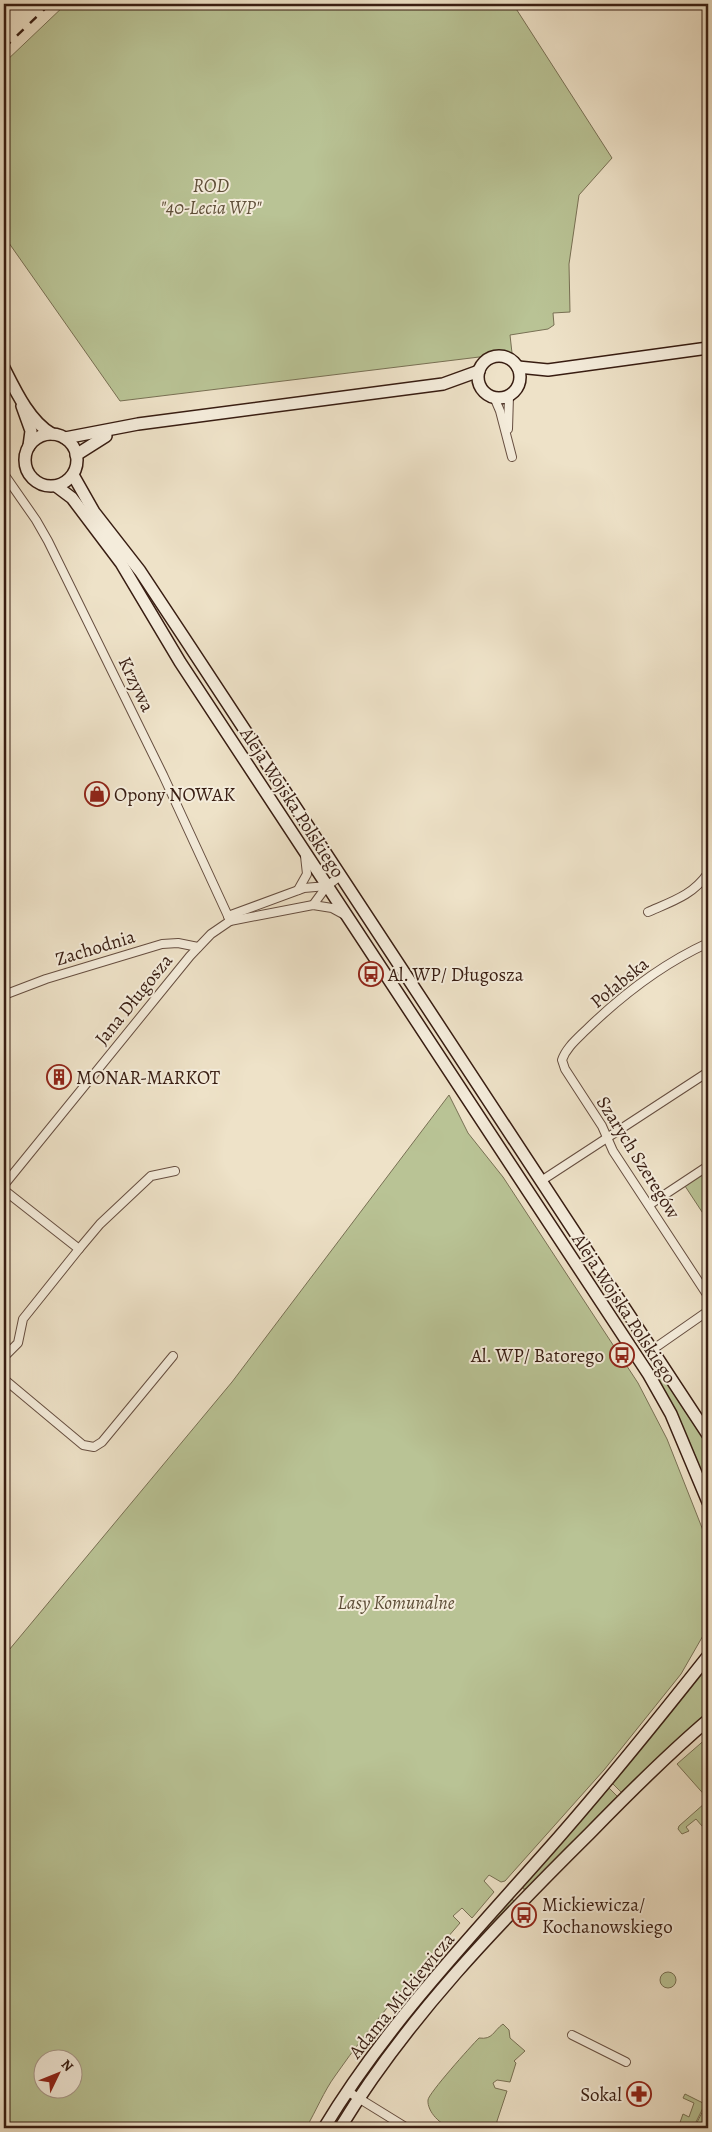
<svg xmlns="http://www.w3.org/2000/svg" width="712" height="2132" font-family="Alegreya,serif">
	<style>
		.green { fill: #b9c395; stroke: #787054; fill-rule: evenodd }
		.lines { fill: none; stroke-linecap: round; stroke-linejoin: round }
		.street-casing { stroke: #664e40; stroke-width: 10 }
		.secondary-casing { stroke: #381d12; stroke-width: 14 }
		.street { stroke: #f4ecdb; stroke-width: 8 }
		.secondary { stroke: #f4ecdb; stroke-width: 11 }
		.rail { stroke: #381d12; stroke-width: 2.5; stroke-dasharray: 9 9; stroke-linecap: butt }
		.labels { text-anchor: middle; stroke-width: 4; stroke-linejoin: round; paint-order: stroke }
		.park-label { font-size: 19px; font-style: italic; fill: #5f4f39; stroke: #f4ecdb }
		.street-label { font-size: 19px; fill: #381d12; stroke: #f4ecdb }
		.poi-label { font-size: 19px; fill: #381d12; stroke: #f4ecdb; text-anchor: start }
	</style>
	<rect width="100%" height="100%" fill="#eee2c8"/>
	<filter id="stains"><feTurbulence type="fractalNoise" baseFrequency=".004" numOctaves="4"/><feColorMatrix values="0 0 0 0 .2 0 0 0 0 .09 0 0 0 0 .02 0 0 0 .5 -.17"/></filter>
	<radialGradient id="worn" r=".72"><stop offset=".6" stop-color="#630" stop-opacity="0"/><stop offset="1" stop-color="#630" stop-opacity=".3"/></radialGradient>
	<!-- green -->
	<g class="green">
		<polygon points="66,4 513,4 612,158 579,195 569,264 570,312 553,313 554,325 548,329 510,335 512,353 120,401 4,236 4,63"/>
		<path d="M449 1095 468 1133 503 1177 638 1383 667 1439 708 1543V1627L681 1674 604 1770 505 1881 501 1882 489 1875 484 1881 494 1892 472 1918 462 1908 453 1916 460 1923C417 1973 373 2021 335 2076 324 2091 316 2111 306 2128H4V1656L232 1382ZM42 2060H72V2090H42Z"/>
		<polygon points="708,1171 708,1221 685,1186"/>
		<polygon points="661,1371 708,1443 708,1491 654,1375"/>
		<polygon points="708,1663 708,1715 623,1794 612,1783"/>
		<polygon points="708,1737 708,1799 677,1764"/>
		<polygon points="609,1788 619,1798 527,1889 523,1889 523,1885"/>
		<polygon points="705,1803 708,1806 708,1833 696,1819 686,1827 689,1831 682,1834 678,1829 679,1826"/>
		<polygon points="511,1899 515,1901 483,1938 479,1934"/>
		<polygon points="475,1938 479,1943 369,2077 364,2074 387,2043"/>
		<circle cx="668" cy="1980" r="8"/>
		<path d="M503 2024 509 2030 510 2038 525 2051 514 2061 516 2063 510 2082 497 2080 493 2083 495 2088 507 2091 497 2121V2128C484 2128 464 2132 451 2128 441 2125 427 2112 428 2100 428 2094 471 2046 479 2038 493 2040 493 2031 503 2024Z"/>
		<polygon points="685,2094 705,2104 693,2128 678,2128 683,2114 689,2117 694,2103 683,2098"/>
		<polygon points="706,2105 708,2106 708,2128 694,2128"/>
	</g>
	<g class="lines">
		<defs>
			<g id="street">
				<polyline points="494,397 500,411 512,457"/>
				<polyline points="508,429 509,396"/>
				<polyline points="4,474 36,520 48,541 163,775 228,916"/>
				<polyline points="298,890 307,874 305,856"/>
				<polyline points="313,905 327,886 340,876"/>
				<path d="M648 912C673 901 693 895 708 873"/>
				<polyline points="228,916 304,888 327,886"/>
				<polyline points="230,921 313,905 332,908 343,914"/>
				<path d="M708 943C662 964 622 995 586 1030 577 1039 566 1048 562 1060L565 1069 602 1126 613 1151 708 1296"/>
				<polyline points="4,995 46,979 162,944 178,943 198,947"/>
				<polyline points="541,1181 708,1072"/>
				<polyline points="4,1185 190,956 211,934 230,921 228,916"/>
				<polyline points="4,1190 79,1249 100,1224 151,1176 175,1171"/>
				<polyline points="649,1205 708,1166"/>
				<polyline points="652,1350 708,1311"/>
				<polyline points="4,1357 18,1343 23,1319 79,1249"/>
				<polyline points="4,1379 83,1445 94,1447 102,1442 173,1356"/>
				<polyline points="572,2035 626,2062"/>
				<polyline points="347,2091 407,2128"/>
			</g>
			<g id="secondary">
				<circle cx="499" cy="377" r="21"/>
				<polyline points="518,367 548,370 708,348"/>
				<path d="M4 368C15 390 30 422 52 434"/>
				<polyline points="22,406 31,431 29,446"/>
				<circle cx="51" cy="460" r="26"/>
				<polyline points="65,438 138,424 443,384 479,371"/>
				<polyline points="76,455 106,436"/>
				<polyline points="73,475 94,512 140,571 185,639 708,1435"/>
				<polyline points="56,486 72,498 121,563 180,662 649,1375 671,1414 708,1502"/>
				<path d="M324 2128C385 2027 466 1942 544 1854 601 1790 655 1723 708 1656"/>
				<path d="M340 2128C407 2018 499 1923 590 1833 628 1794 667 1755 708 1720"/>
			</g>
		</defs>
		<!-- street casing -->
		<use href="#street" class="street-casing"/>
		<!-- secondary casing -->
		<use href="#secondary" class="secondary-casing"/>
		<!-- street -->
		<use href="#street" class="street"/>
		<!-- secondary -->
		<use href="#secondary" class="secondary"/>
		<!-- rail -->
		<polyline class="rail" points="4,48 50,4"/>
	</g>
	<!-- icons -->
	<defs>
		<symbol id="shop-ring" viewBox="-11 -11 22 22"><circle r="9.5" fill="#f4ecdb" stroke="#8f2418" stroke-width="1.5"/><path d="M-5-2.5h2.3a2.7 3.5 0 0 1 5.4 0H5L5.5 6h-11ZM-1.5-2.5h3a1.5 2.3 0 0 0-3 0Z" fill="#8f2418"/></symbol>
		<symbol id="bus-ring" viewBox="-11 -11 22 22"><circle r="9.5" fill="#f4ecdb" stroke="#8f2418" stroke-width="1.5"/><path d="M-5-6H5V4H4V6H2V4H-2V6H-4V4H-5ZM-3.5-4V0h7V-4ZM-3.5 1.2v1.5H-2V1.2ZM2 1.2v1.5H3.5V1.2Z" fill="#8f2418"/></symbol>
		<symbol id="building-ring" viewBox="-11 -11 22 22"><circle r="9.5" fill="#f4ecdb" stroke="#8f2418" stroke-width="1.5"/><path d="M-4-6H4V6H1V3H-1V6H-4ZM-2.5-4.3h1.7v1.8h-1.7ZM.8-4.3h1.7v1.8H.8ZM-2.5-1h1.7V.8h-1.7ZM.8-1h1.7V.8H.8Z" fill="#8f2418"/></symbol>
		<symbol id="pharmacy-ring" viewBox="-11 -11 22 22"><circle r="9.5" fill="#f4ecdb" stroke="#8f2418" stroke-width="1.5"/><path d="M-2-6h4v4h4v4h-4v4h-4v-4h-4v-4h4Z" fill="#8f2418"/></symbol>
	</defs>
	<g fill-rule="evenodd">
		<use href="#shop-ring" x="83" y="780" width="28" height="28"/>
		<use href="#bus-ring" x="357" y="960" width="28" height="28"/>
		<use href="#building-ring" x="45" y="1063" width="28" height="28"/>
		<use href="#bus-ring" x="608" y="1341" width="28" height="28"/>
		<use href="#bus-ring" x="510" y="1901" width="28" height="28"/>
		<use href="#pharmacy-ring" x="625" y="2080" width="28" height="28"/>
	</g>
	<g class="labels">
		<!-- park labels -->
		<g class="park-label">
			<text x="211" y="192">ROD<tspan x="211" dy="22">"40-Lecia WP"</tspan></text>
			<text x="396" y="1609">Lasy Komunalne</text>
		</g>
		<!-- street labels -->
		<g class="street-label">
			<text transform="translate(137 684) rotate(64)" y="7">Krzywa</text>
			<text transform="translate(293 802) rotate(57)" y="7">Aleja Wojska Polskiego</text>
			<text transform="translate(95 947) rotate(-17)" y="7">Zachodnia</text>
			<text transform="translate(619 982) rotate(-39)" y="7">Połabska</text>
			<text transform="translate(133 999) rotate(-51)" y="7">Jana Długosza</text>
			<text transform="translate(639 1157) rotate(58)" y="7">Szarych Szeregów</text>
			<text transform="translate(625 1308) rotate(57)" y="7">Aleja Wojska Polskiego</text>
			<text transform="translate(401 1995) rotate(-51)" y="7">Adama Mickiewicza</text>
		</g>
		<!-- poi labels -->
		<g class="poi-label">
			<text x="114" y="801">Opony NOWAK</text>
			<text x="388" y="981">Al. WP/ Długosza</text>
			<text x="76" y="1084">MONAR-MARKOT</text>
			<text x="604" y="1362" text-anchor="end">Al. WP/ Batorego</text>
			<text x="542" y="1911">Mickiewicza/<tspan x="542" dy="22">Kochanowskiego</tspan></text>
			<text x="622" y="2101" text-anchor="end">Sokal</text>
		</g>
	</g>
	<!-- margin -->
	<rect width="712" height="2132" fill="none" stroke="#eee2c8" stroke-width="20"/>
	<rect x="5" y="5" width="702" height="2122" fill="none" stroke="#381d12" stroke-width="2.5"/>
	<rect x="10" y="10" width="692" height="2112" fill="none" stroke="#381d12"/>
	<!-- north arrow -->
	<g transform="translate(58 2074) rotate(47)"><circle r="24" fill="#f4ecdb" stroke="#a9998b"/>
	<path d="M0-4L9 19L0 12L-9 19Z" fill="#8f2418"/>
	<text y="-8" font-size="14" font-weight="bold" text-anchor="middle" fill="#381d12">N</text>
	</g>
	<rect width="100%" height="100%" filter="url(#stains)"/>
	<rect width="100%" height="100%" fill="url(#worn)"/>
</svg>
